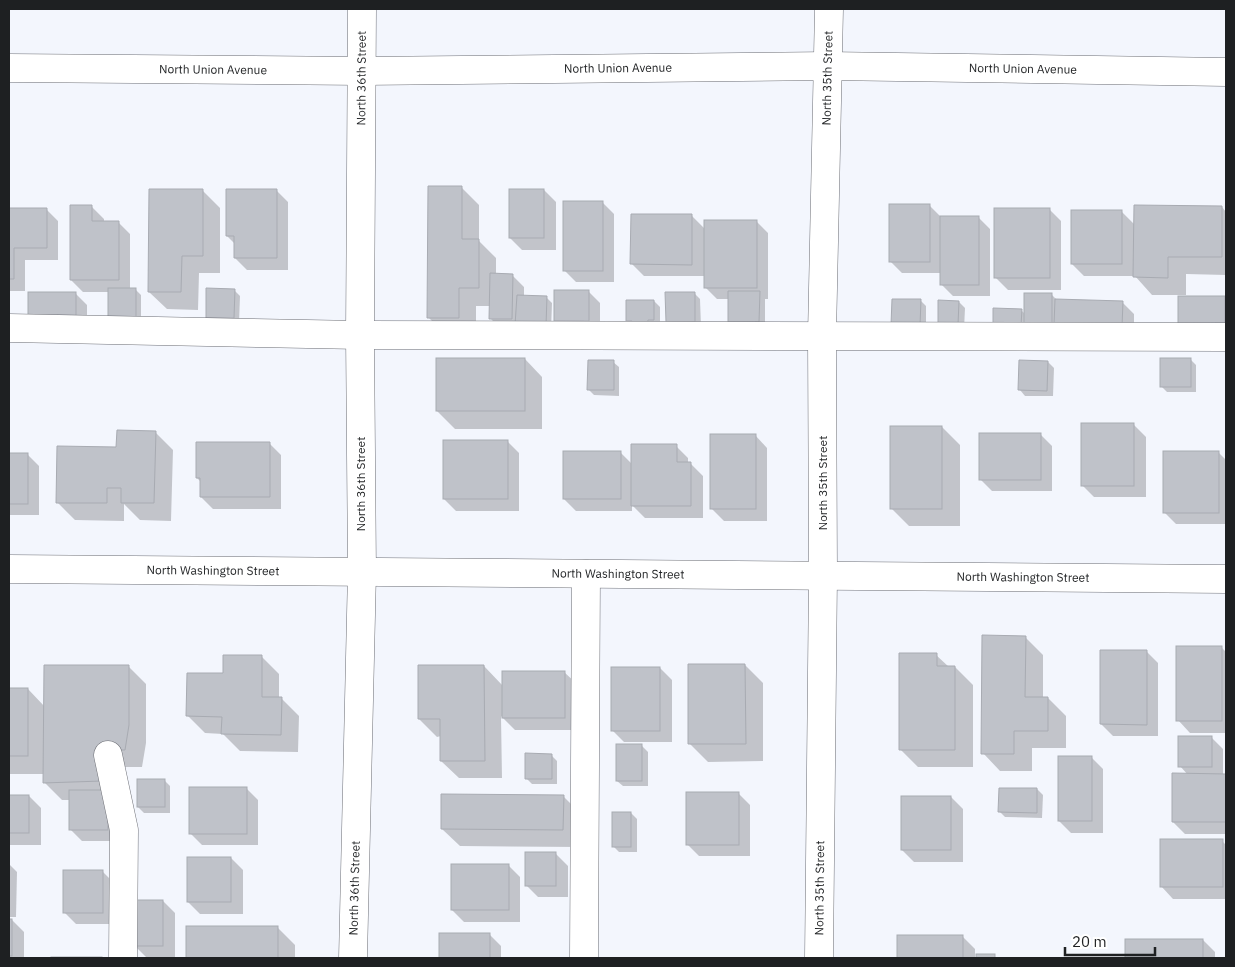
<svg xmlns="http://www.w3.org/2000/svg" width="1235" height="967" font-family="'IBM Plex Sans',sans-serif">
	<style>
		.shadow { fill: #0003 }
		.building { fill: #bfc2c9; stroke: #a8abb2 }
		.lines { fill: none; stroke-linecap: round; stroke-linejoin: round }
		.minor-casing { stroke: #6d6f76; stroke-width: 29 }
		.minor { stroke: #fff; stroke-width: 28 }
		.labels { text-anchor: middle; stroke-width: 4; stroke-linejoin: round; paint-order: stroke }
		.street-label { font-size: 12px; fill: #1e2022; stroke: #fff }
	</style>
	<rect width="100%" height="100%" fill="#f3f6fd"/>
	<!-- shadow -->
	<g class="shadow">
		<polygon points="462,188 479,205 479,241 496,258 496,274 512,275 524,287 524,296 546,297 552,303 551,331 502,330 490,318 491,306 476,306 476,335 446,335 428,317"/>
		<polygon points="276,190 288,202 288,270 247,270 235,258 235,244 227,236"/>
		<polygon points="544,190 556,202 556,250 522,250 510,238"/>
		<polygon points="203,191 220,208 220,273 199,273 198,310 167,309 149,292"/>
		<polygon points="602,202 614,214 614,282 576,282 564,270"/>
		<polygon points="929,205 941,217 978,217 990,229 990,296 953,296 941,284 941,273 902,273 890,261"/>
		<polygon points="92,207 104,219 104,222 118,222 130,234 130,289 135,289 141,295 141,324 109,292 83,292 71,280"/>
		<polygon points="1222,207 1226,212 1226,275 1186,274 1186,295 1152,295 1135,276 1084,276 1072,264 1121,211 1135,225"/>
		<polygon points="9,209 46,209 58,221 58,260 25,260 25,291 9,291"/>
		<polygon points="1049,209 1061,221 1061,290 1008,290 996,278"/>
		<polygon points="692,216 705,229 756,221 768,233 768,299 765,299 765,327 735,327 729,321 729,299 717,299 705,287 705,276 644,276 632,264"/>
		<polygon points="234,290 240,296 239,323 213,323 207,317"/>
		<polygon points="588,291 600,303 600,332 567,332 555,320"/>
		<polygon points="75,293 87,305 87,328 41,328"/>
		<polygon points="694,293 700,299 701,327 673,328"/>
		<polygon points="1051,294 1057,300 1122,302 1134,314 1134,339 1000,330 1021,310 1025,314"/>
		<polygon points="1180,298 1225,298 1226,299 1226,339"/>
		<polygon points="893,300 920,300 926,306 926,331"/>
		<polygon points="654,301 660,307 660,325 633,326 627,320"/>
		<polygon points="959,302 965,308 964,330 945,330"/>
		<polygon points="525,359 542,377 542,429 455,429 437,411"/>
		<polygon points="1190,359 1196,365 1196,392 1167,392 1161,386"/>
		<polygon points="613,362 619,367 619,396 594,395 588,389"/>
		<polygon points="1048,362 1054,368 1053,396 1025,396 1020,390"/>
		<polygon points="1134,425 1146,437 1146,497 1094,497 1082,485"/>
		<polygon points="942,427 960,445 960,526 909,526 892,509"/>
		<polygon points="155,432 173,450 171,521 140,520 124,504 124,521 75,520 57,502 117,448"/>
		<polygon points="1040,434 1052,446 1052,491 992,491 980,479"/>
		<polygon points="755,435 767,448 767,521 724,521 712,509"/>
		<polygon points="507,441 519,453 519,511 456,511 444,499"/>
		<polygon points="269,443 281,455 281,509 213,509 201,497 201,482 197,478"/>
		<polygon points="676,446 688,458 688,464 691,464 703,476 703,518 645,518 632,505 632,511 576,511 564,499 620,452 633,465"/>
		<polygon points="1218,452 1226,460 1226,524 1176,524 1164,512"/>
		<polygon points="9,454 27,454 39,466 39,515 9,515"/>
		<polygon points="1025,637 1043,655 1043,698 1048,698 1066,716 1066,748 1032,748 1032,771 1000,771 983,753"/>
		<polygon points="1221,647 1226,652 1226,733 1190,733 1178,720"/>
		<polygon points="1146,651 1158,663 1158,736 1113,736 1101,724"/>
		<polygon points="936,655 949,667 955,667 973,685 973,767 918,767 900,749"/>
		<polygon points="262,657 279,674 279,698 281,698 299,716 298,752 240,751 223,734 205,733 187,715 224,675"/>
		<polygon points="745,665 763,683 763,761 708,762 690,744"/>
		<polygon points="128,666 146,684 146,743 142,767 122,767 119,841 82,841 70,829 70,800 62,800 44,782 44,774 9,774 9,689 28,689 45,707"/>
		<polygon points="484,666 503,686 564,672 577,684 577,730 515,730 501,716 502,778 459,778 441,761 441,736 437,737 419,719"/>
		<polygon points="660,668 672,680 672,742 624,742 612,730"/>
		<polygon points="1211,737 1223,749 1223,775 1226,775 1226,834 1185,834 1173,822 1188,775 1180,766"/>
		<polygon points="642,746 648,752 648,786 623,786 617,781"/>
		<polygon points="551,755 557,761 557,784 532,784 526,778"/>
		<polygon points="1091,757 1103,769 1103,833 1071,833 1059,821"/>
		<polygon points="164,780 170,786 170,813 144,813 138,807"/>
		<polygon points="246,788 258,800 258,845 202,845 190,833"/>
		<polygon points="1037,789 1043,795 1042,818 1005,817 1000,812"/>
		<polygon points="738,793 750,805 750,856 699,856 687,844"/>
		<polygon points="9,796 29,796 41,808 41,845 9,845"/>
		<polygon points="563,796 581,814 580,847 460,846 442,829"/>
		<polygon points="951,797 963,809 963,862 914,862 902,850"/>
		<polygon points="631,813 637,819 637,852 619,852 613,846"/>
		<polygon points="1222,841 1226,845 1226,899 1173,899 1161,886"/>
		<polygon points="556,854 568,866 568,897 538,897 526,885"/>
		<polygon points="231,858 243,870 243,914 200,914 188,902"/>
		<polygon points="9,864 17,872 16,917 9,917"/>
		<polygon points="508,865 520,877 520,922 464,922 452,910"/>
		<polygon points="103,872 115,884 115,924 76,924 64,912"/>
		<polygon points="163,901 175,913 175,958 147,958 135,946"/>
		<polygon points="9,920 12,920 24,932 24,958 9,958"/>
		<polygon points="187,927 277,927 295,945 295,958 187,958"/>
		<polygon points="440,934 489,934 501,946 501,958 440,958"/>
		<polygon points="898,937 963,937 975,949 975,958 898,958"/>
		<polygon points="1127,940 1203,940 1215,952 1215,958 1127,958"/>
	</g>
	<!-- building -->
	<g class="building">
		<polygon points="428,186 462,186 462,239 479,239 479,288 459,288 459,318 427,318"/>
		<polygon points="149,189 203,189 203,256 182,256 181,292 148,292"/>
		<polygon points="226,189 277,189 277,258 234,258 234,236 226,236"/>
		<rect x="509" y="189" width="35" height="49"/>
		<rect x="563" y="201" width="40" height="70"/>
		<rect x="889" y="204" width="41" height="58"/>
		<polygon points="70,205 92,205 92,221 119,221 119,280 70,280"/>
		<polygon points="1134,205 1222,206 1222,257 1168,257 1168,278 1133,277"/>
		<polygon points="9,208 47,208 47,248 14,248 14,279 9,279"/>
		<rect x="994" y="208" width="56" height="70"/>
		<rect x="1071" y="210" width="51" height="54"/>
		<polygon points="631,214 692,214 692,265 630,264"/>
		<rect x="940" y="216" width="39" height="69"/>
		<rect x="704" y="220" width="53" height="68"/>
		<polygon points="490,273 513,274 512,319 489,319"/>
		<rect x="108" y="288" width="28" height="31"/>
		<polygon points="206,288 235,289 234,318 206,318"/>
		<rect x="554" y="290" width="35" height="31"/>
		<polygon points="728,291 760,291 759,322 728,322"/>
		<rect x="28" y="292" width="48" height="25"/>
		<polygon points="665,292 695,292 695,322 666,322"/>
		<rect x="1024" y="293" width="28" height="34"/>
		<polygon points="517,295 547,296 546,326 515,325"/>
		<rect x="1178" y="296" width="47" height="32"/>
		<polygon points="892,299 921,299 920,326 891,325"/>
		<polygon points="1055,299 1123,301 1122,327 1054,325"/>
		<polygon points="626,300 654,300 654,320 648,320 647,325 632,325 632,321 626,321"/>
		<polygon points="938,300 959,301 958,325 938,325"/>
		<polygon points="993,308 1022,309 1021,326 993,325"/>
		<rect x="436" y="358" width="89" height="53"/>
		<rect x="1160" y="358" width="31" height="29"/>
		<polygon points="588,360 614,360 614,390 587,390"/>
		<polygon points="1019,360 1048,361 1047,391 1018,390"/>
		<rect x="1081" y="423" width="53" height="63"/>
		<rect x="890" y="426" width="52" height="83"/>
		<polygon points="117,430 156,431 154,503 121,503 121,488 107,488 107,503 56,503 57,446 116,447"/>
		<rect x="979" y="433" width="62" height="47"/>
		<rect x="710" y="434" width="46" height="75"/>
		<rect x="443" y="440" width="65" height="59"/>
		<polygon points="196,442 270,442 270,497 200,497 200,478 196,478"/>
		<polygon points="631,444 677,444 677,462 691,462 691,506 631,506"/>
		<rect x="563" y="451" width="58" height="48"/>
		<rect x="1163" y="451" width="56" height="62"/>
		<rect x="9" y="453" width="19" height="51"/>
		<polygon points="982,635 1026,636 1025,697 1048,697 1048,731 1014,731 1014,754 981,754"/>
		<rect x="1176" y="646" width="46" height="75"/>
		<polygon points="1100,650 1147,650 1147,725 1100,724"/>
		<polygon points="899,653 937,653 937,666 955,666 955,750 899,750"/>
		<polygon points="223,655 262,655 262,697 282,697 281,735 221,734 222,717 186,716 187,673 223,673"/>
		<polygon points="688,664 745,664 746,744 688,744"/>
		<polygon points="44,665 129,665 129,725 125,750 105,750 102,781 43,783"/>
		<polygon points="418,665 484,665 485,761 440,761 440,719 418,719"/>
		<rect x="611" y="667" width="49" height="64"/>
		<rect x="502" y="671" width="63" height="47"/>
		<rect x="9" y="688" width="19" height="68"/>
		<rect x="1178" y="736" width="34" height="31"/>
		<rect x="616" y="744" width="26" height="37"/>
		<polygon points="525,753 552,754 552,779 525,779"/>
		<rect x="1058" y="756" width="34" height="65"/>
		<polygon points="1172,773 1226,774 1226,822 1172,822"/>
		<rect x="137" y="779" width="28" height="28"/>
		<rect x="189" y="787" width="58" height="47"/>
		<polygon points="999,788 1037,788 1037,813 998,812"/>
		<rect x="69" y="790" width="39" height="40"/>
		<rect x="686" y="792" width="53" height="53"/>
		<polygon points="441,794 564,795 563,830 441,829"/>
		<rect x="9" y="795" width="20" height="38"/>
		<rect x="901" y="796" width="50" height="54"/>
		<rect x="612" y="812" width="19" height="35"/>
		<rect x="1160" y="839" width="63" height="48"/>
		<rect x="525" y="852" width="31" height="34"/>
		<rect x="187" y="857" width="44" height="45"/>
		<rect x="451" y="864" width="58" height="46"/>
		<rect x="63" y="870" width="40" height="43"/>
		<rect x="134" y="900" width="29" height="46"/>
		<rect x="9" y="919" width="3" height="37"/>
		<rect x="186" y="926" width="92" height="32"/>
		<rect x="439" y="933" width="51" height="25"/>
		<rect x="897" y="935" width="66" height="23"/>
		<rect x="1125" y="939" width="78" height="19"/>
		<rect x="976" y="954" width="19" height="4"/>
		<rect x="51" y="957" width="51" height="1"/>
	</g>
	<g class="lines">
		<defs>
			<g id="minor">
				<path id="s1" d="M9 68 362 71 828 66 1226 72"/>
				<polyline points="9,328 360,335 1226,337"/>
				<path id="s2" d="M9 569 1226 579"/>
				<polyline points="108,755 124,830 123,958"/>
				<path id="s3" d="M353 958 362 572 360 335 362 9"/>
				<polyline points="584,958 586,574"/>
				<path id="s4" d="M819 958 823 576 822 335 829 9"/>
			</g>
		</defs>
		<!-- minor casing -->
		<use href="#minor" class="minor-casing"/>
		<!-- minor -->
		<use href="#minor" class="minor"/>
	</g>
	<g class="labels">
		<!-- street labels -->
		<g class="street-label">
			<text dy="4" stroke="none"><textPath href="#s1" startOffset="609">North Union Avenue</textPath></text>
			<text dy="4" stroke="none"><textPath href="#s1" startOffset="1014">North Union Avenue</textPath></text>
			<text dy="4" stroke="none"><textPath href="#s1" startOffset="204">North Union Avenue</textPath></text>
			<text dy="4" stroke="none"><textPath href="#s3" startOffset="880">North 36th Street</textPath></text>
			<text dy="4" stroke="none"><textPath href="#s4" startOffset="880">North 35th Street</textPath></text>
			<text transform="translate(823 483) rotate(-90)" y="4">North 35th Street</text>
			<text transform="translate(361 484) rotate(-90)" y="4">North 36th Street</text>
			<text dy="4" stroke="none"><textPath href="#s2" startOffset="204">North Washington Street</textPath></text>
			<text dy="4" stroke="none"><textPath href="#s2" startOffset="609">North Washington Street</textPath></text>
			<text dy="4" stroke="none"><textPath href="#s2" startOffset="1014">North Washington Street</textPath></text>
			<text dy="4" stroke="none"><textPath href="#s3" startOffset="70">North 36th Street</textPath></text>
			<text dy="4" stroke="none"><textPath href="#s4" startOffset="70">North 35th Street</textPath></text>
		</g>
	</g>
	<!-- border -->
	<rect width="1235" height="967" fill="none" stroke="#1e2022" stroke-width="20"/>
	<!-- scale -->
	<path d="M1065 947v8h90v-8" fill="none" stroke="#1e2022" stroke-width="2.5"/>
	<text x="1072" y="947" font-size="15" fill="#1e2022" stroke="#ffffff" stroke-width="4" paint-order="stroke">20 m</text>
</svg>
